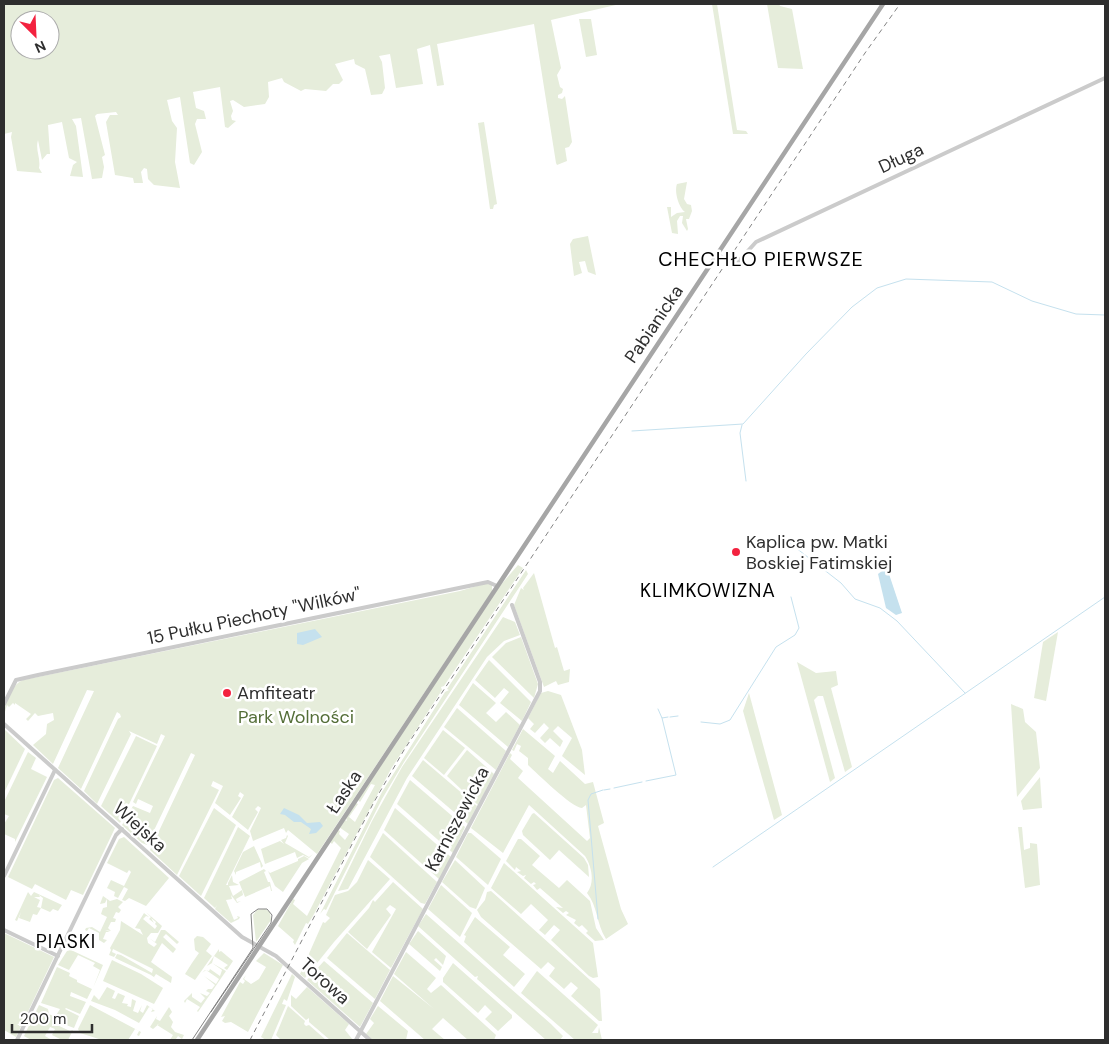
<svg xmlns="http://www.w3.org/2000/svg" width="1109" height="1044" font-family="'DM Sans',sans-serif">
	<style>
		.green { fill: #e6eddb; fill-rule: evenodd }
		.water { fill: #c5e1ee }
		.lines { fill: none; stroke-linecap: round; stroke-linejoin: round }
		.stream { stroke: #c5e1ee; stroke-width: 1 }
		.minor { stroke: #cbcbcb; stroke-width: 4 }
		.major { stroke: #a6a6a6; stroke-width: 4.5 }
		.tram { stroke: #838383; stroke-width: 1 }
		.rail { stroke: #838383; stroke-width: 1; stroke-dasharray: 5 4; stroke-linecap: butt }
		.poi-dot { fill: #f3223f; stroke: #fff; stroke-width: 2 }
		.labels { text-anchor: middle; stroke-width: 5; stroke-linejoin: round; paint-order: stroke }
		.street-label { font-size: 18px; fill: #2e2e2e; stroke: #fff }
		.poi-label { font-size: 18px; fill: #2e2e2e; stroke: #fff; text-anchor: start }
		.park-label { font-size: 18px; fill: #546e38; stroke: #fff }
		.neighbourhood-label { font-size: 19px; letter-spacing: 1px; fill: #000; stroke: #fff }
		.quarter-label { font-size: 20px; letter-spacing: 1px; fill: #000; stroke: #fff }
	</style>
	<rect width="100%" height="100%" fill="#fff"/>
	<!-- green -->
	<g class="green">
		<path d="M4 4H620L551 20 561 68 557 75 560 87 563 89 562 93 558 95V98L562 99 565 96 572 142 569 147 565 148 567 161 557 165 556 163 534 24 437 44 444 85 437 86 430 45 417 49 423 84 396 88 390 54 379 56 382 62 385 88 382 94 371 95 365 69 355 64 354 59 335 64 343 80 339 84H333L326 91 305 89 301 91 284 82 282 78 268 82 269 97 265 104 244 107 233 100 230 101 233 111 231 116 232 120 236 121 228 128 225 127 220 87 193 92 196 108 204 111 206 119H197L195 124 202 152 194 165 190 163 180 97 167 100 172 121 177 128 175 162 180 188 154 185 148 179 147 169 144 168 141 172 143 183H134L133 178 115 175 106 122 110 115H118L116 112 97 114 95 116 105 155 102 157 104 167 102 178 92 179 81 118 72 119 76 126 83 177 70 176 73 165 77 162 69 158 62 122 48 125 50 154H47L42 160 38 140C35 150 41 158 39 168L42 173 17 171 11 137 12 132 4 134ZM20 20H50V50H20Z"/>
		<polygon points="712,4 717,4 737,130 746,131 748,134 733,134"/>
		<polygon points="767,4 779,4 780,6 792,9 803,69 778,68"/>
		<polygon points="579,19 591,19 597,55 586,57"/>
		<polygon points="484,122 497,204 494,205 493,209 490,209 478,123"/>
		<path d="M687 182 684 199 687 204 691 205 692 211 689 219H686L688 229 687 231 682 223 683 216H680L677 221 678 234 672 233 667 207H671V217L677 213 685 212C679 208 674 192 677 184Z"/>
		<polygon points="588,236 596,275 588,272 585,261 579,262 582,273 574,276 570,244 573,239"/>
		<polygon points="518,565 523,568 444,686 441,687 442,690 391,769 313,916 308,924 306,923 295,945 293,942 294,940 278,926 293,899 295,900 293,904 307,916 341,848 334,841 332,844 330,842 338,830 340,831 339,834 345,840 349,834 339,827 345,820 347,821 346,818 356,803 358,804 349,817 355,822 375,785 371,784 360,802 358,800 499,587"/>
		<polygon points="526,570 528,574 404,762 382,799 326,910 324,909 320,914 382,792 445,692 449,690 447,689"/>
		<polygon points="534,573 555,648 557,647 564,671 570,669 569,682 558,685 556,681 544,687 514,605 521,588 524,590 523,588"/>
		<path d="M487 583 492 585V591L317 854 288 830 286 833 284 828 253 841 250 831 261 808 258 806 255 809 258 812 248 830 232 817 244 795 240 792 238 796 241 798 230 815 215 803 223 786 213 781 211 786 219 790 177 875 150 850 195 755 191 753 147 845 142 843 122 825 133 806 150 813 153 806 138 799 136 804 133 802 165 736 161 734 157 744 129 731 131 734 97 804 84 791 118 719 121 717 120 714 117 712 81 789 58 768 94 691 87 690 53 764 33 745 46 734 47 724 54 720 53 713 38 716 35 713 28 721 26 719 31 714 15 703V705L13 703 9 707 7 705 4 715C4 704 12 684 23 680L460 591Z"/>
		<polygon points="503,617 515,622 520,635 504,641 487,657 407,778 348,889 338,891 372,821 402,767"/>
		<polygon points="1058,632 1046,701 1034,698 1043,642"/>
		<polygon points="521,637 538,684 534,698 492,657 506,643"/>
		<polygon points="489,660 531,702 522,721 500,703 509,692 504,688 495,698 475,680"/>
		<polygon points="797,662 816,673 836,671 838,685 831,688 852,767 845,772 823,696 818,696 814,700 835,778 830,782"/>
		<polygon points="473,683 496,703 486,713 496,722 506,712 520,725 508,747 459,705"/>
		<polygon points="548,691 561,695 582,750 585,775 562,756 572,738 558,726 553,731 563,741 560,747 550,738 545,743 540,738 549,728 544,723 535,733 530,729 534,724 528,718 541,693"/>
		<polygon points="749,693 782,815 774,820 743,711"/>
		<polygon points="1011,704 1023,709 1025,722 1036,732 1040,768 1017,797"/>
		<polygon points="457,708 506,751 496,770 444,727"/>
		<polygon points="4,729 25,749 4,793"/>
		<path d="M523 729 555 756 548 769 553 773 560 761 585 784 593 782 604 823 598 826 621 909 628 924 606 939C596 923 598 907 587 893 595 883 592 867 585 856L529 805 503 853 471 828 510 753 512 755 510 759 523 771 518 778 587 841 590 838 586 805 582 808C571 807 538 774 528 765V758L519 751 521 746 517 744 514 751 512 750Z"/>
		<polygon points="443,730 465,748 444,775 424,758"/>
		<polygon points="136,736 157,746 120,823 101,806"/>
		<polygon points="467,750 494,774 478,805 447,776"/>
		<polygon points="28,752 36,758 31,769 47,777 15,842 15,839 4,834 4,824 9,816 4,814 4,802"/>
		<polygon points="423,760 477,806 468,824 412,776"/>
		<polygon points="1040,777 1042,808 1023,810 1021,801"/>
		<polygon points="58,778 115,828 83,895 71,890 66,900 35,884 32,889 8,877 54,780"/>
		<polygon points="410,780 465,827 453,853 397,804"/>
		<polygon points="214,808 236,825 201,896 179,876"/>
		<polygon points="395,808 451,857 439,879 384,830"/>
		<polygon points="534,813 584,858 588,865 589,877 559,850 550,860 523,835 522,831 532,814"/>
		<polygon points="238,827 250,836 226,885 228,885 228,883 232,875 233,882 239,885 229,886 233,896 242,890 243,895 236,899 237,902 241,901 237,903 231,895 232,899 226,900 234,920 238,918 237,916 240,917 239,919 231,923 215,909 217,905 215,908 204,898"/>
		<polygon points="1018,827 1022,827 1024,850 1030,848 1030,843 1037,844 1040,885 1025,888"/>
		<polygon points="383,833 437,882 425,904 421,903 370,857"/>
		<polygon points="468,833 471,833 501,859 488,885 456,857"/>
		<polygon points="287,835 288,836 285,843 309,857 313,854 309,858 303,855 297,858 295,852 265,864 261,849 280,841 284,844 281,840 286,838"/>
		<polygon points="124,837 169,878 146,906 129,898 125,901 122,900 128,889 124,887 118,898 114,896 115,892 107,888 111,880 124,886 131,872 129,870 127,873 107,863 119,839"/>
		<polygon points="518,839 521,839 540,856 532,865 559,888 567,880 590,901 596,928 604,940 595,941 586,933 588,931 582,925 579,927 574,923 576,920 566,915 569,913 566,911 563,913 556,907 563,908 540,888 537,890 533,885 536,884 534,882 531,884 524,878 526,875 523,876 517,872 521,871 516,867 515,870 506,861"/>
		<polygon points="254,846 263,866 261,868 260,862 236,872 236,875 234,871 243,852"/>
		<polygon points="304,856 309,859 302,863 283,892 275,886 268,871 270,873 298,861 298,859"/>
		<polygon points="368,860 390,879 334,942 305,978 300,974 323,922 325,923 330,918 326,915 335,895 348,891 357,882"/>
		<polygon points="455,860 485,888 476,909 470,907 442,882"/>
		<polygon points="504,863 593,943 598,977 593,978 589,976 551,940 560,930 554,925 545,935 539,930 548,920 531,904 521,914 491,888"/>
		<polygon points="264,869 266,871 264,872 268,882 270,882 272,891 271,891 270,886 245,897 239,882"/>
		<polygon points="393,882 423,909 391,968 372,952 396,909 390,905 386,909 391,915 367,949 348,932 369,908 373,900 375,902"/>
		<polygon points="441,885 472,913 460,937 428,909"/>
		<polygon points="491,891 600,989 602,1021 599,1021 571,996 578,988 571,982 564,989 549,976 555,968 548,962 541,969 481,917 477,910 485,900 487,892"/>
		<polygon points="28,892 31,896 34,892 62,905 58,911 53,909 50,912 41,908 43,898 39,895 40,897 34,897 40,900 37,907 41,908 37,915 33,914 30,922 19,918 21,912 17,921 15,920"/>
		<polygon points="103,896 110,901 117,899 123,902 118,907 121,910 119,913 116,912 113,918 116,919 115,922 111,922 108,928 111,931 105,930 110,932 106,932 103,939 107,940 104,943 99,940 99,933 89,928 87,931 85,930 86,928 92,927 100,932 107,917 101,914 103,908 107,907 107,899 105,903 100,904"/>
		<polygon points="265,909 270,912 271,920 256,942 253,915 257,910"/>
		<polygon points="146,912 162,926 158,933 151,933 147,938 148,943 154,947 157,944 149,938 155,942 161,930 165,930 179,942 177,944 166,934 163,937 176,949 173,953 162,943 151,962 172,977 171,983 156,974 154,977 168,987 151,975 115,958 117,954 121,955 152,973 153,969 113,949 112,952 116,954 114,957 109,955 111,950 110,948 120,930 121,921 143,935 140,929 135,928 144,913 149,917 146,916 143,919 155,929 157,926 155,924 156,922 151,918 154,923 149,919 151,917"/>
		<polygon points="426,914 551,1024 563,1036 560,1040 546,1040 477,979 478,976 475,977 418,926"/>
		<polygon points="475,917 510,947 503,955 525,974 514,987 464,942 466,936 464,935"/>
		<polygon points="418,931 446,956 443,965 436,958 434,960 442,967 440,971 409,944"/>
		<polygon points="4,933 54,957 16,1037 4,1030"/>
		<polygon points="347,933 390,970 375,999 327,958"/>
		<polygon points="197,936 203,937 211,944 206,951 212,956 195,980 185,974 192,963 198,967 192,963 199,953 195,950 194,939"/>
		<polygon points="219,949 219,952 221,951 233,961 227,970 224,968 228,965 214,956 212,963 226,971 198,1012 197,1011 200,1007 187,999 185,1003 184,1001 192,993 192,997 201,1003 205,998 200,993 207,996 210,993 206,991 208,989 212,989 215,985 204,976 216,984 219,979 206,970 202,973 205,970 209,971 210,969 220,976 222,970 212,963 207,966"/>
		<polygon points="71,950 103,965 93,988 100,970 93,966 95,963 78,955 69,970 58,965 67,951"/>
		<polygon points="406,952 436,978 427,989 431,993 441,985 496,1035 494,1040 468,1040 443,1018 432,1029 445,1040 425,1040 380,1001 393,976 434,1009 394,974"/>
		<polygon points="264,953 283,965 248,1032 231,1022 225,1023 222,1021 225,1016 221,1017 240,982 243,984 245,981 243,979 246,975 244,979 251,984 259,979 266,967 256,961"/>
		<polygon points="112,960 141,974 163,988 154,1004 103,981"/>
		<polygon points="324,961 373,1003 360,1027 307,980"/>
		<polygon points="453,963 512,1015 512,1018 498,1031 485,1019 492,1012 485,1005 478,1013 443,982 443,978"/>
		<polygon points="57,967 70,973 69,976 77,980 77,982 92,989 87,999 71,992 70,996 86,1002 80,1014 66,1008 65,1009 79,1016 74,1028 58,1022 57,1025 70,1031 73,1030 68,1040 62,1040 52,1035 55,1029 50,1027 45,1036 52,1040 31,1040 24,1036 39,1005 48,1009 49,1014 55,1017 60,1009 41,1003"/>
		<polygon points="537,971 598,1025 592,1033 598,1033 599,1027 602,1040 575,1040 521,993"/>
		<polygon points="292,974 295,977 287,1001 284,999 282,1004 286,1005 271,1040 266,1040 261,1037"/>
		<polygon points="107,987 115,991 112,998 115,999 118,993 125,996 122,1003 128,1004 127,1006 131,1007 132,999 136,1001 133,1011 138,1013 142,1005 140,1011 143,1013 147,1005 155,1011 151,1012 153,1009 149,1007 139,1023 115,1010 91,1001 94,995 99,1000"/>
		<polygon points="307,987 349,1024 345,1030 353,1040 330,1040 309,1022 309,1018 306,1020 291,1006 291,995 296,999"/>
		<polygon points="90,1005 141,1032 139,1036 137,1035 139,1031 135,1029 128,1040 102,1040 80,1033 78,1029"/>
		<polygon points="288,1006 305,1021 304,1024 306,1026 309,1025 326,1040 281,1040 276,1035"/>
		<polygon points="378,1006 408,1031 406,1040 372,1040 366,1034 374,1023 370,1019"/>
		<polygon points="169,1007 172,1012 169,1016 173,1022 171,1027 175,1032 184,1035 182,1039 178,1036 176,1039 177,1040 170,1040 173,1035 157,1025 160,1023 153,1029 150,1027 157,1016 156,1019 160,1021"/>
	</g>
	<!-- water -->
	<g class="water">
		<polygon points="882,571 888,571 902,613 896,615 886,608 878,574"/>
		<polygon points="315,629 322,637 303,645 297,644 297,633"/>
		<polygon points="284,808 299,815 307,823 320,822 323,826 316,833 309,834 311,829 301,822 294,822 285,815 280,814"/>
	</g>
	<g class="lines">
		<!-- stream -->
		<g class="stream">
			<polyline points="742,425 740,433 746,481"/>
			<polyline points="632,431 743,424 806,354 852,307 877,288 906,279 992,282 1032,301 1076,314 1105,315"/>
			<polyline points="782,537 841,583 855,599 880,608 897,621 965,693"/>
			<polyline points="658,709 662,718 668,717"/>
			<polyline points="670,717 678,716"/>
			<polyline points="701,722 720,724 730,720 776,647 795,635 799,628 791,597"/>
			<polyline points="646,781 676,775 662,718"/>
			<polyline points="614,788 642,782"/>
			<polyline points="604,790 610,789"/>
			<polyline points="713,867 1105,597"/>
			<polyline points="598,919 588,800 591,794 603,790"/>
		</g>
		<!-- minor -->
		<g class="minor">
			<polyline points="717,254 731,263 737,263 756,242 1105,78"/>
			<polyline points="4,704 16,680 38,675 488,582 497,586"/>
			<polyline points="4,724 242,937 276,956 370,1040"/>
			<polyline points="4,876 55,770"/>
			<polyline points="4,930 58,956"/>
			<polyline points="17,1040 116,835 122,829"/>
			<polyline points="356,1040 540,691 540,682 512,605"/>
		</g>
		<!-- major -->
		<polyline class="major" points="197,1040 883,4"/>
		<!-- tram -->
		<polyline class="tram" points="192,1040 253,948 251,914 258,909 267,909 272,915 271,923 211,1012"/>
		<!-- rail -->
		<polyline class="rail" points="250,1040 374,802 404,750 865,53 900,4"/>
	</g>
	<!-- markers -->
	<g class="poi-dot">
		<circle cx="736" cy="552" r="5"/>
		<circle cx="227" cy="693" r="5"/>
	</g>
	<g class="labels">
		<!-- street labels -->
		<g class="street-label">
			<text transform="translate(901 158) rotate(-25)" y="6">Długa</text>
			<text transform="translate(654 324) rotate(-56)" y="6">Pabianicka</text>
			<text transform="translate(254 616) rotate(-12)" y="6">15 Pułku Piechoty "Wilków"</text>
			<text transform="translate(344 792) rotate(-56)" y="6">Łaska</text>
			<text transform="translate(457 819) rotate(-62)" y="6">Karniszewicka</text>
			<text transform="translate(140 827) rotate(42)" y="6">Wiejska</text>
			<text transform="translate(325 981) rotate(42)" y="6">Torowa</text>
		</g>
		<!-- poi labels -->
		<g class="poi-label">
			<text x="746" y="548">Kaplica pw. Matki<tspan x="746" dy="21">Boskiej Fatimskiej</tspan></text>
			<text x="237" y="699">Amfiteatr</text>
		</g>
		<!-- park labels -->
		<g class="park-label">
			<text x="296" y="723">Park Wolności</text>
		</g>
		<!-- neighbourhood labels -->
		<g class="neighbourhood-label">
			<text x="708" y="597">KLIMKOWIZNA</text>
			<text x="66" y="948">PIASKI</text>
		</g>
		<!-- quarter labels -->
		<g class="quarter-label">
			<text x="761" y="266">CHECHŁO PIERWSZE</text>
		</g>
	</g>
	<!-- border -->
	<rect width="1109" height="1044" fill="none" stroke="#2e2e2e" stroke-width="10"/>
	<!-- north arrow -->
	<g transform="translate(35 35) rotate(156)"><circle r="24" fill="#ffffff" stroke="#ababab"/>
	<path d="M0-4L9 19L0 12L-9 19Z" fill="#f3223f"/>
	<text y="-8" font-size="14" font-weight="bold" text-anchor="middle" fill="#2e2e2e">N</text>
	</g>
	<!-- scale -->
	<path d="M12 1024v8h80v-8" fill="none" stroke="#2e2e2e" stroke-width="2.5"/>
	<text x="20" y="1024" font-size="15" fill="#2e2e2e" stroke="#ffffff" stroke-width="4" paint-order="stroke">200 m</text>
</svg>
